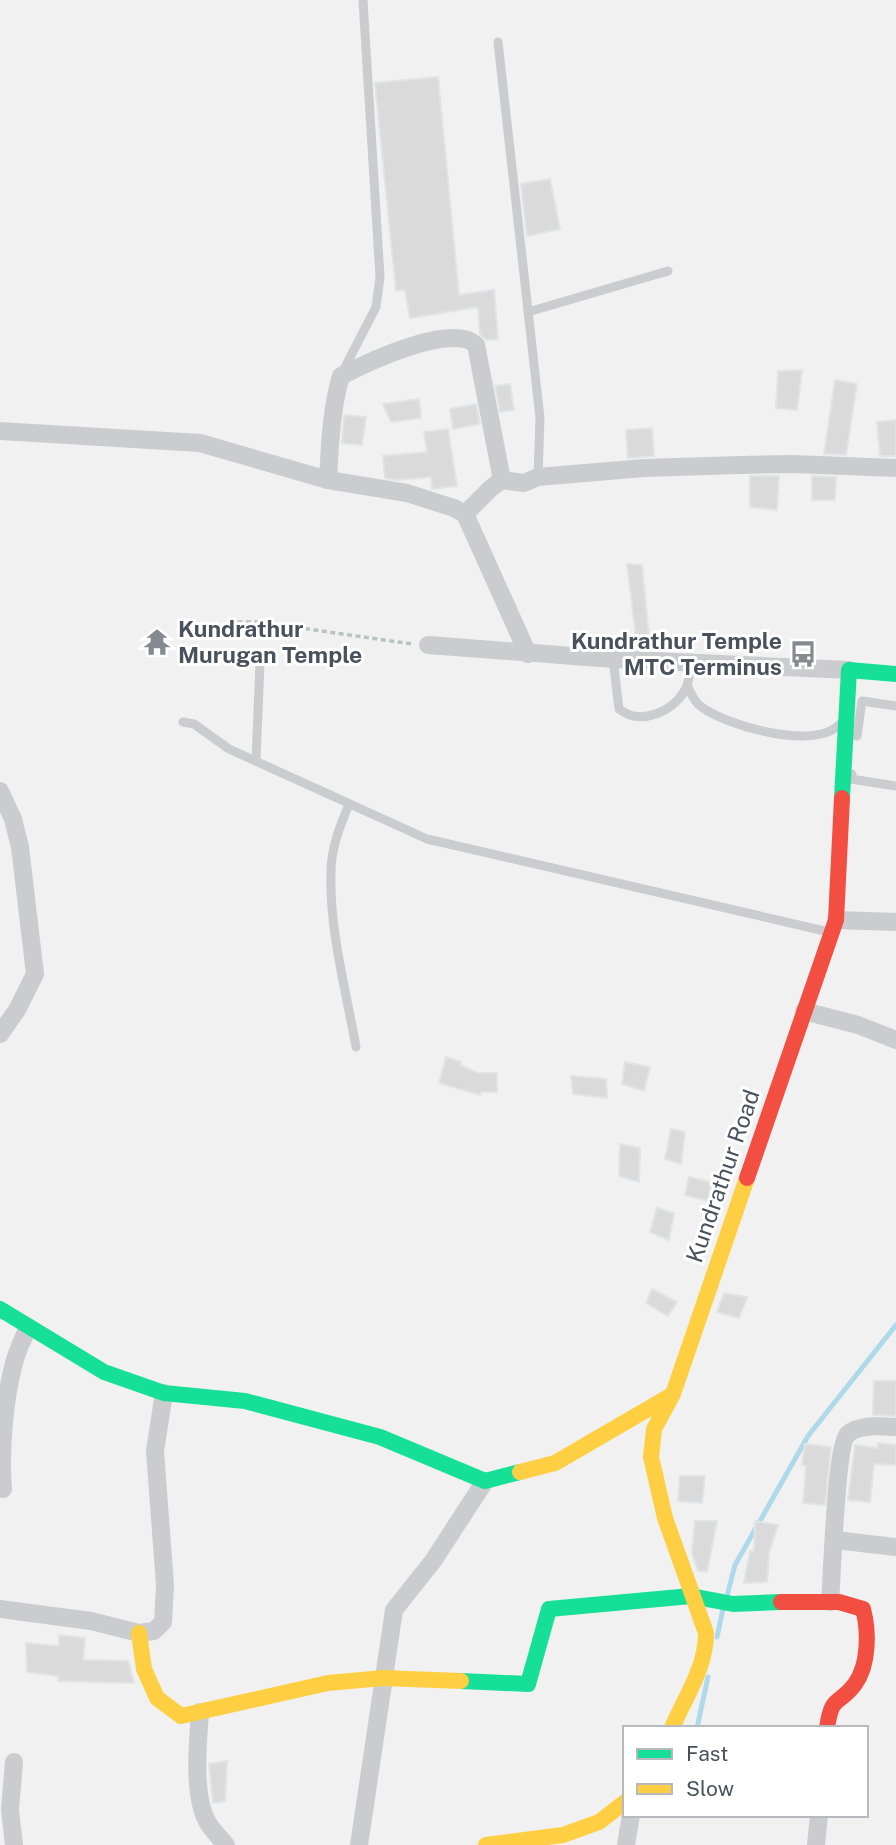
<svg xmlns="http://www.w3.org/2000/svg" width="896" height="1845" font-family="'Public Sans',sans-serif">
	<style>
		.lines { fill: none; stroke-linecap: round; stroke-linejoin: round }
		.stream { stroke: #aed9ea; stroke-width: 5 }
		.building { fill: #dadadb; stroke: #e2e3e4; stroke-width: 2 }
		.path { stroke: #b9c4c1; stroke-width: 3.5; stroke-dasharray: 5 3.5; stroke-linecap: butt }
		.lane { stroke: #cbcccf; stroke-width: 9 }
		.street { stroke: #cbcccf; stroke-width: 18 }
		.fast { stroke: #16e098; stroke-width: 16 }
		.slow { stroke: #ffcf43; stroke-width: 16 }
		.jam { stroke: #f24e42; stroke-width: 16 }
		.labels { text-anchor: middle; stroke-width: 6; stroke-linejoin: round; paint-order: stroke }
		.poi-label { font-size: 23px; font-weight: bold; fill: #49525c; stroke: #fff; text-anchor: start }
		.street-label { font-size: 23px; fill: #49525c; stroke: #fff }
	</style>
	<rect width="100%" height="100%" fill="#f1f1f1"/>
	<g class="lines">
		<!-- stream -->
		<g class="stream">
			<polyline points="727,1596 735,1565 808,1436 896,1325"/>
			<polyline points="717,1637 723,1609"/>
			<polyline points="697,1728 708,1677"/>
		</g>
	</g>
	<!-- building -->
	<g class="building">
		<polygon points="438,77 459,295 494,290 498,339 486,340 480,334 478,307 410,318 405,290 396,291 375,83"/>
		<polygon points="550,179 560,229 527,236 521,184"/>
		<polygon points="802,370 797,410 776,408 778,371"/>
		<polygon points="835,380 857,384 846,455 824,454"/>
		<polygon points="510,384 514,410 500,412 495,386"/>
		<polygon points="419,399 421,418 391,422 383,404"/>
		<polygon points="476,404 480,424 453,429 450,409"/>
		<polygon points="344,415 366,417 362,445 342,443"/>
		<polygon points="896,420 896,456 880,456 877,422"/>
		<polygon points="652,428 654,456 628,458 626,430"/>
		<polygon points="448,429 457,486 432,489 431,477 396,480 385,478 383,456 427,452 424,432"/>
		<polygon points="750,476 779,476 777,510 750,507"/>
		<polygon points="812,476 836,477 835,500 812,500"/>
		<polygon points="627,564 642,565 650,646 637,646"/>
		<polygon points="446,1057 461,1062 460,1065 478,1073 497,1073 497,1092 481,1092 480,1095 439,1083"/>
		<polygon points="625,1062 650,1067 644,1091 622,1084"/>
		<polygon points="571,1076 606,1079 607,1098 573,1094"/>
		<polygon points="671,1129 685,1132 681,1164 665,1159"/>
		<polygon points="620,1144 640,1148 639,1182 619,1176"/>
		<polygon points="689,1177 711,1182 708,1201 685,1195"/>
		<polygon points="657,1208 674,1213 669,1240 650,1232"/>
		<polygon points="652,1289 677,1302 668,1316 646,1303"/>
		<polygon points="724,1293 747,1297 739,1318 717,1312"/>
		<polygon points="874,1381 896,1381 896,1416 873,1415"/>
		<polygon points="878,1443 896,1445 896,1465 874,1464 870,1502 848,1500 855,1445 878,1448"/>
		<polygon points="805,1444 831,1447 825,1505 803,1503 806,1466 802,1465"/>
		<polygon points="680,1476 705,1476 702,1503 678,1501"/>
		<polygon points="695,1521 717,1521 707,1572 698,1571 692,1553"/>
		<polygon points="755,1521 778,1525 769,1553 767,1582 744,1583 750,1551 754,1551"/>
		<polygon points="59,1635 85,1638 83,1660 128,1661 134,1683 58,1681 59,1676 27,1672 26,1643 59,1646"/>
		<polygon points="227,1761 225,1801 213,1803 209,1764"/>
	</g>
	<g class="lines">
		<!-- path -->
		<polyline class="path" points="229,622 259,622 412,644"/>
		<!-- lane -->
		<g class="lane">
			<polyline points="498,42 540,418 538,477"/>
			<polyline points="528,312 668,271"/>
			<polyline points="343,371 376,307 380,277 363,0"/>
			<path d="M613 659 619 709C640 726 673 712 685 690 690 682 689 671 690 663"/>
			<path d="M688 687C691 694 694 700 699 705 724 726 818 752 841 723"/>
			<polyline points="183,722 194,724 229,749 427,839 829,932"/>
			<polyline points="857,736 862,701 896,706"/>
			<polyline points="256,759 260,663"/>
			<polyline points="852,774 851,779 896,786"/>
			<path d="M349 804C340 826 331 848 331 872 329 928 346 991 356 1047"/>
		</g>
		<!-- street -->
		<g class="street">
			<polyline points="0,431 200,443 328,480 407,493 454,508 465,514 528,654"/>
			<path d="M328 480C330 444 331 410 341 376 368 362 452 322 476 345L502 480"/>
			<polyline points="465,514 491,488 502,480 524,483 538,477 644,468 740,465 793,464 896,468"/>
			<polyline points="428,645 613,659 849,670"/>
			<polyline points="0,791 13,819 20,847 35,974 17,1010 0,1034"/>
			<polyline points="836,920 896,922"/>
			<polyline points="804,1011 858,1025 896,1040"/>
			<path d="M3 1489C0 1451 4 1401 14 1363 17 1351 23 1339 28 1327"/>
			<polyline points="835,1540 896,1547"/>
			<path d="M830 1602C832 1578 836 1444 848 1434 859 1424 882 1426 896 1427"/>
			<polyline points="0,1609 91,1621 139,1633 154,1631 163,1622 165,1585 155,1451 164,1393"/>
			<path d="M200 1712C198 1743 192 1795 208 1823 213 1831 220 1838 226 1845"/>
			<polyline points="14,1845 10,1810 14,1762"/>
			<polyline points="359,1845 394,1610 433,1561 485,1481"/>
			<polyline points="626,1845 631,1815"/>
			<polyline points="816,1845 819,1815"/>
		</g>
		<!-- fast -->
		<g class="fast">
			<polyline points="842,798 849,670 896,674"/>
			<polyline points="0,1309 104,1372 164,1393 245,1401 380,1437 485,1481 520,1472"/>
			<polyline points="461,1681 528,1684 549,1609 691,1596 733,1604 781,1602"/>
		</g>
		<!-- slow -->
		<g class="slow">
			<polyline points="520,1472 555,1463 672,1395"/>
			<polyline points="139,1633 144,1669 157,1698 181,1716 328,1683 383,1678 461,1681"/>
			<path d="M672 1728C685 1697 706 1668 706 1633L665 1518 651 1457 654 1429 673 1394 747 1178"/>
			<polyline points="486,1845 563,1835 599,1822 625,1802"/>
		</g>
		<!-- jam -->
		<g class="jam">
			<polyline points="747,1178 836,920 842,798"/>
			<path d="M781 1602H839L863 1609C869 1631 869 1665 855 1684 839 1706 832 1693 827 1728"/>
		</g>
	</g>
	<!-- icons -->
	<defs>
		<symbol id="temple-bare" viewBox="-9 -9 18 18"><path d="M0-6L5-2H3V0L6.5 2.5H4V6H1.5V3h-3V6H-4V2.5H-6.5L-3 0V-2H-5Z" fill="#848a90" stroke="#fff" stroke-width="2.5" paint-order="stroke"/></symbol>
		<symbol id="bus-bare" viewBox="-9 -9 18 18"><path d="M-5-6H5V4H4V6H2V4H-2V6H-4V4H-5ZM-3.5-4V0h7V-4ZM-3.5 1.2v1.5H-2V1.2ZM2 1.2v1.5H3.5V1.2Z" fill="#848a90" stroke="#fff" stroke-width="2.5" paint-order="stroke"/></symbol>
	</defs>
	<g fill-rule="evenodd">
		<use href="#temple-bare" x="138" y="623" width="38" height="38"/>
		<use href="#bus-bare" x="784" y="635" width="38" height="38"/>
	</g>
	<g class="labels">
		<!-- poi labels -->
		<g class="poi-label">
			<text x="178" y="637">Kundrathur<tspan x="178" dy="26">Murugan Temple</tspan></text>
			<text x="782" y="649" text-anchor="end">Kundrathur Temple<tspan x="782" dy="26">MTC Terminus</tspan></text>
		</g>
		<!-- street labels -->
		<g class="street-label">
			<text transform="translate(723 1176) rotate(-71)" y="8">Kundrathur Road</text>
		</g>
	</g>
	<!-- legend -->
	<rect x="623" y="1726" width="245" height="91" fill="#ffffff" stroke="#b6babe" stroke-width="2"/>
	<rect x="637" y="1749" width="35" height="10" fill="#16e098" stroke="#b6babe" stroke-width="2"/>
	<text x="686" y="1761" font-size="21" fill="#49525c">Fast</text>
	<rect x="637" y="1784" width="35" height="10" fill="#ffcf43" stroke="#b6babe" stroke-width="2"/>
	<text x="686" y="1796" font-size="21" fill="#49525c">Slow</text>
</svg>
